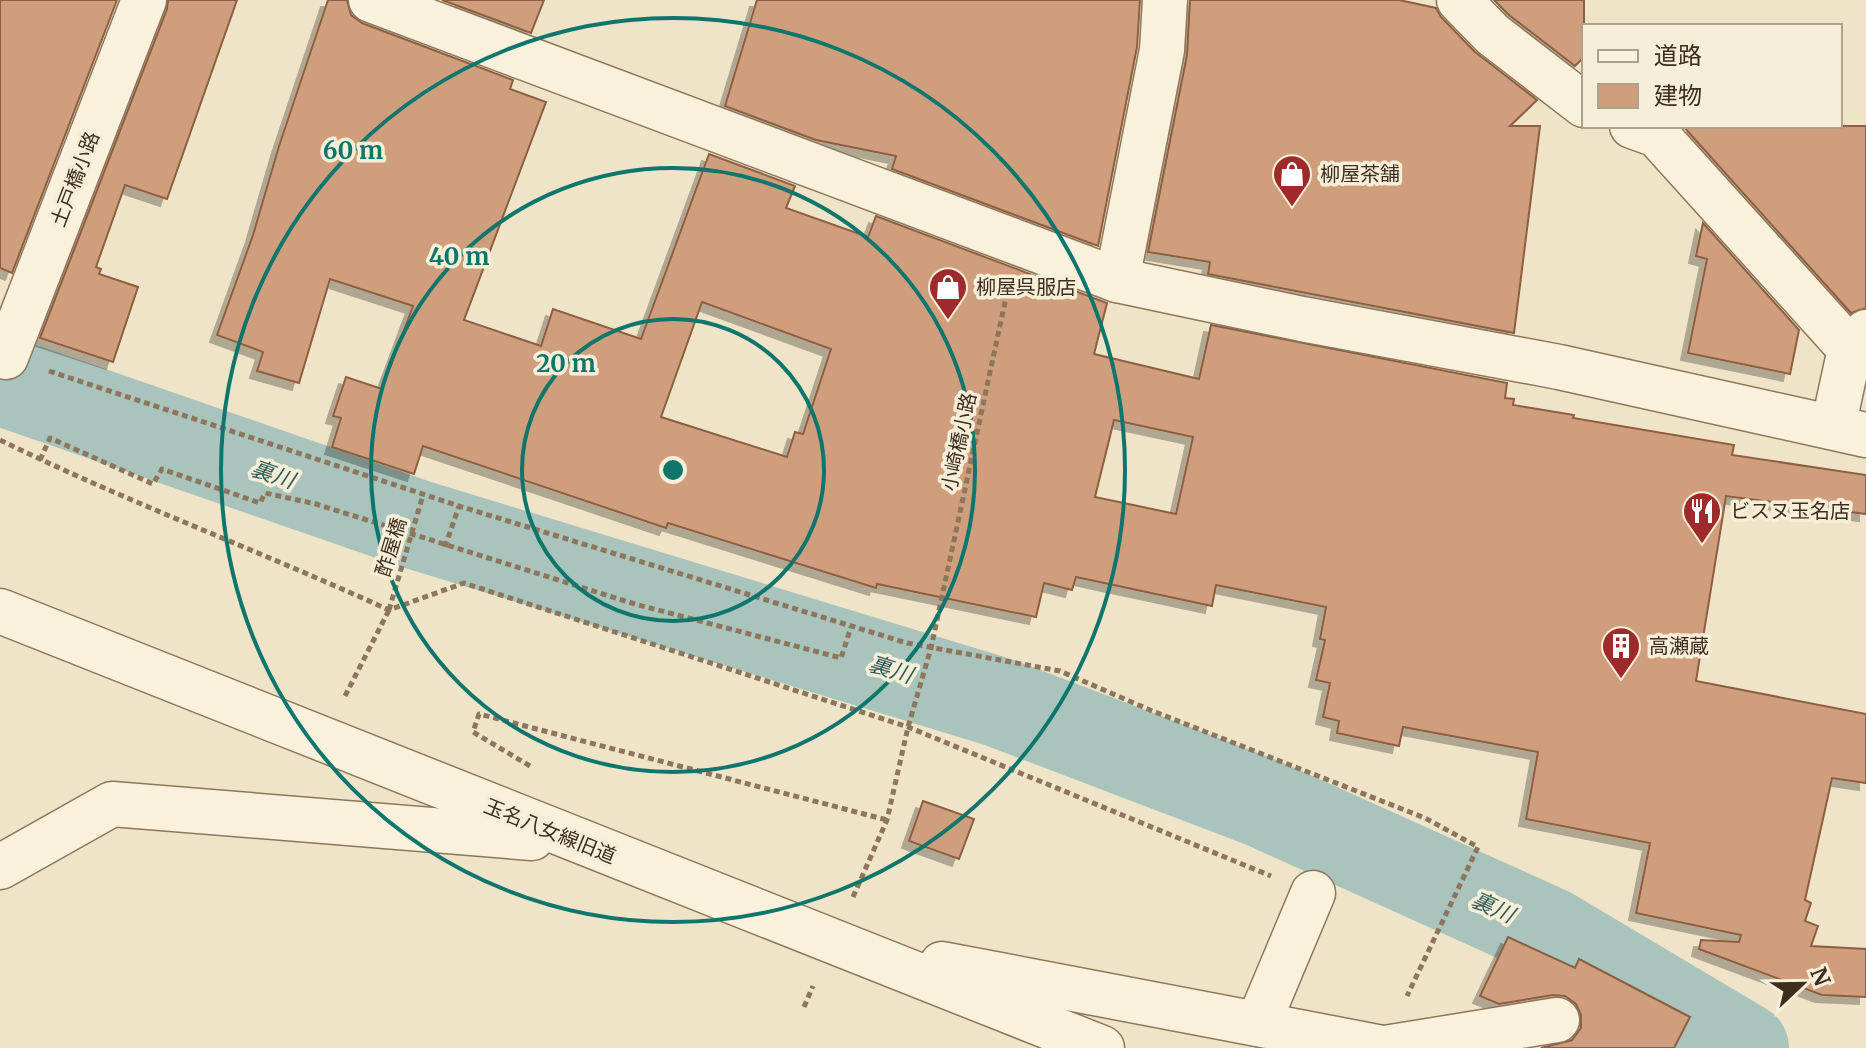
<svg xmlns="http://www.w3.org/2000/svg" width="1866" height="1048" font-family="Merriweather,'Noto Sans JP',serif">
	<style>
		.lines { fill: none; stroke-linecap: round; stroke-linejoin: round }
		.river { stroke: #a9c4bc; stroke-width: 90 }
		.building { fill: #cf9f7d; stroke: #8d5f41; stroke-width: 2; fill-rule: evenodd; filter: url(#shadow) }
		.minor-casing { stroke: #8d765c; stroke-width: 47 }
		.path { stroke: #8d765c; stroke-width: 5; stroke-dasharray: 6 4; stroke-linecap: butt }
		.minor { stroke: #faf1dc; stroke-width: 44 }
		.path-bridge { stroke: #8d765c; stroke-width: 5; stroke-dasharray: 6 4; stroke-linecap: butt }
		.ring { fill: none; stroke: #0f766e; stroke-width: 4 }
		.labels { text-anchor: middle; stroke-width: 7; stroke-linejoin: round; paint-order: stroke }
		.poi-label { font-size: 20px; fill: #3d2e20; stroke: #f7eed8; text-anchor: start }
		.street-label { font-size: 20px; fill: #3d2e20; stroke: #f7eed8 }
		.water-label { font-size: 22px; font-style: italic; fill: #2f5d5a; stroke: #f7eed8 }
		.centre { fill: #0f766e; stroke: #f7eed8; stroke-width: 4 }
		.ring-label { font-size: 24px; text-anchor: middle; font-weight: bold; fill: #0f766e; stroke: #f7eed8; stroke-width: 7; stroke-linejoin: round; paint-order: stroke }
	</style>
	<defs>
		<filter id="shadow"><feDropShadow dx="-7" dy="7" stdDeviation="0" flood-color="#0004"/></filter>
	</defs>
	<rect width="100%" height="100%" fill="#f0e4c8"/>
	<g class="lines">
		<!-- river -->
		<polyline class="river" points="0,380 418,525 998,702 1263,803 1549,932 1744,1048"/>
	</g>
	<!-- building -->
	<g class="building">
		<polygon points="0,0 117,0 12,273 0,268"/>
		<polygon points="168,0 237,0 167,199 125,185 96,267 101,269 99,274 138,287 113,362 40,338 167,9"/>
		<path d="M328 0H347L351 15 362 23 513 80 510 89 546 102 464 320 541 346 553 309 641 339 709 154 795 186 786 208 868 237 876 216 1107 303 1094 354 1199 379 1211 325 1507 383 1505 398 1514 399 1513 405 1574 415 1573 418 1734 445 1732 455 1866 475V514L1726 496 1696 681 1866 714V783L1832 778 1805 900 1811 903 1805 921 1818 926 1811 946 1866 949V997L1822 995 1699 949 1701 940 1739 942 1741 935 1636 913 1650 843 1526 819 1538 752 1403 727 1399 746 1337 733 1339 721 1323 717 1330 683 1316 680 1325 640 1320 639 1326 607 1216 585 1212 606 1076 577 1072 590 1044 583 1036 617 877 584 876 588 668 523 666 528 423 446 414 474 332 447 341 418 333 416 346 377 382 389 413 306 330 279 299 383 257 371 263 352 217 335 253 235 279 146ZM702 302 831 349 803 434 795 432 787 457 661 417ZM1114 420 1193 437 1176 514 1095 497Z"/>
		<polygon points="442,0 544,0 531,33"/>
		<polygon points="757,0 1140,0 1137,47 1098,246 892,169 896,156 816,140 725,106"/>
		<polygon points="1190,0 1399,0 1436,8 1441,17 1474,51 1537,100 1510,126 1540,126 1514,333 1208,274 1210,262 1148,252 1187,55"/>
		<polygon points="1494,0 1584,0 1584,57 1575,66 1509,15"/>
		<polygon points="1683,126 1866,126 1866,308 1851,313"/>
		<polygon points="1703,223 1799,330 1790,374 1688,353 1707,259 1696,256"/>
		<polygon points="923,801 974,819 959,859 909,841"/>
		<polygon points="1508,937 1575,968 1579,959 1690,1017 1674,1048 1541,1048 1572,1040 1581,1028 1581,1015 1576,1004 1565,996 1553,995 1499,1004 1480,996"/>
	</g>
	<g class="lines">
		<defs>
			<g id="minor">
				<polyline points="371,0 1117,280 1302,319 1559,367 1866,435"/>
				<polyline points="1459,0 1492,34 1584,105"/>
				<polyline points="1632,126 1657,135 1850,349"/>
				<polyline points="1117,280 1162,50 1165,0"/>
				<polyline points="6,357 144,0"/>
				<polyline points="1833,427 1850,349 1866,332"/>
				<polyline points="0,611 1102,1048"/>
				<polyline points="0,867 112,804 532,838"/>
				<polyline points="942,964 1383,1048"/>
				<polyline points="1258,1024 1313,893"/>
				<polyline points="1385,1048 1557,1020"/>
			</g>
		</defs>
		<!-- minor casing -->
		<use href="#minor" class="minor-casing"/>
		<!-- path -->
		<g class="path">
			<polyline points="49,371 459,506 907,643 1060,671 1150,710 1425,818 1478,847 1407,996"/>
			<path d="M0 440C127 502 260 551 389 610L464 583 908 727 1271 876"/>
			<polyline points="40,460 50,438 153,484 162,469 260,503 265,493 316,504 635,604 841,658 851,627"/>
			<polyline points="445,547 459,506"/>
			<polyline points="345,696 389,610"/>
			<polyline points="530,766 473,732 479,714 887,820"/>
			<polyline points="853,897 887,820 908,727 931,648 1008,288"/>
			<polyline points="804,1007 813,986"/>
		</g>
		<!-- minor -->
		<use href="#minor" class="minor"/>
		<!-- path-bridge -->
		<polyline class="path-bridge" points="389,610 423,495"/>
	</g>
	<!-- distance rings -->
	<g class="ring">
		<circle cx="673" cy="470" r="151"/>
		<circle cx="673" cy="470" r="302"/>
		<circle cx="673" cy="470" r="452"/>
	</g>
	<!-- icons -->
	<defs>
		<symbol id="shop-pin" viewBox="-11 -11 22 30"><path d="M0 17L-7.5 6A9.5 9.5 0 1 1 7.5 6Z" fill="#9e2a2b" stroke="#f7eed8"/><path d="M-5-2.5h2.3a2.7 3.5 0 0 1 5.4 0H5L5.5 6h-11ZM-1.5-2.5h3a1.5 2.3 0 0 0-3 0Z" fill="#fff"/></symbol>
		<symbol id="restaurant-pin" viewBox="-11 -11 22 30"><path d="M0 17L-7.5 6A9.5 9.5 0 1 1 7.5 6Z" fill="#9e2a2b" stroke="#f7eed8"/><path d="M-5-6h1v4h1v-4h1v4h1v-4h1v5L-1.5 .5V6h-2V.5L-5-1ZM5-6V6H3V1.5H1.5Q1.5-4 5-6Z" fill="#fff"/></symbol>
		<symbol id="building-pin" viewBox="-11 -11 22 30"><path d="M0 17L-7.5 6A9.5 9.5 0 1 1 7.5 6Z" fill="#9e2a2b" stroke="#f7eed8"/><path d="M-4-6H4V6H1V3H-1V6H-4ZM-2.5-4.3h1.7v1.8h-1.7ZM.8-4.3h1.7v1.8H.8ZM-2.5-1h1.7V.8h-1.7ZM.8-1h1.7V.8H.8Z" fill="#fff"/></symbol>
	</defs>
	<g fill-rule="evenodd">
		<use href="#shop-pin" x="1270" y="152" width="44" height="60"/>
		<use href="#shop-pin" x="926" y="265" width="44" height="60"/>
		<use href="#restaurant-pin" x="1680" y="489" width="44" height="60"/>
		<use href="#building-pin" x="1599" y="624" width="44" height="60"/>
	</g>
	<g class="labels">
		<!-- poi labels -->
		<g class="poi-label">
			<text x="1320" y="181">柳屋茶舗</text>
			<text x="976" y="294">柳屋呉服店</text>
			<text x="1730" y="518">ビスヌ玉名店</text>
			<text x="1649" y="653">高瀬蔵</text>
		</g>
		<!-- street labels -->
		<g class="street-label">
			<text transform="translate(75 179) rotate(-69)" y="7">土戸橋小路</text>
			<text transform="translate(959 442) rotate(-78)" y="7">小崎橋小路</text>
			<text transform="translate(391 547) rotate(-73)" y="7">酢屋橋</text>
			<text transform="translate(550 831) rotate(22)" y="7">玉名八女線旧道</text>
		</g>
		<!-- water labels -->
		<g class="water-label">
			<text transform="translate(273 474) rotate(19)" y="8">裏川</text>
			<text transform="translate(891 669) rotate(17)" y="8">裏川</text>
			<text transform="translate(1493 907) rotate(24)" y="8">裏川</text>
		</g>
	</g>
	<circle cx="673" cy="470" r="12" class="centre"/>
	<g class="ring-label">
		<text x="353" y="159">60 m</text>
		<text x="459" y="265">40 m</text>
		<text x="566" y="372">20 m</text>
	</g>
	<!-- legend -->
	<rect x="1582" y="24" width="260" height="104" fill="#f7eed8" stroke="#ada18e" stroke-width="2"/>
	<rect x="1598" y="50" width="40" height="12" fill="#faf1dc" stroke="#ada18e" stroke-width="2"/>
	<text x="1654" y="64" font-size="24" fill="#3d2e20">道路</text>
	<rect x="1598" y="84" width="40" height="24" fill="#cf9f7d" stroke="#ada18e" stroke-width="2"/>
	<text x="1654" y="104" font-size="24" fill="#3d2e20">建物</text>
	<!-- north arrow -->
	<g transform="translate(1802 984) rotate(68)" stroke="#f7eed8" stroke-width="6" paint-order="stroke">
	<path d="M0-6L14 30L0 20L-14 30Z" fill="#3d2e20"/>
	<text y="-12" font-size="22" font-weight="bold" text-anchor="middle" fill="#3d2e20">N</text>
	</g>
</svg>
